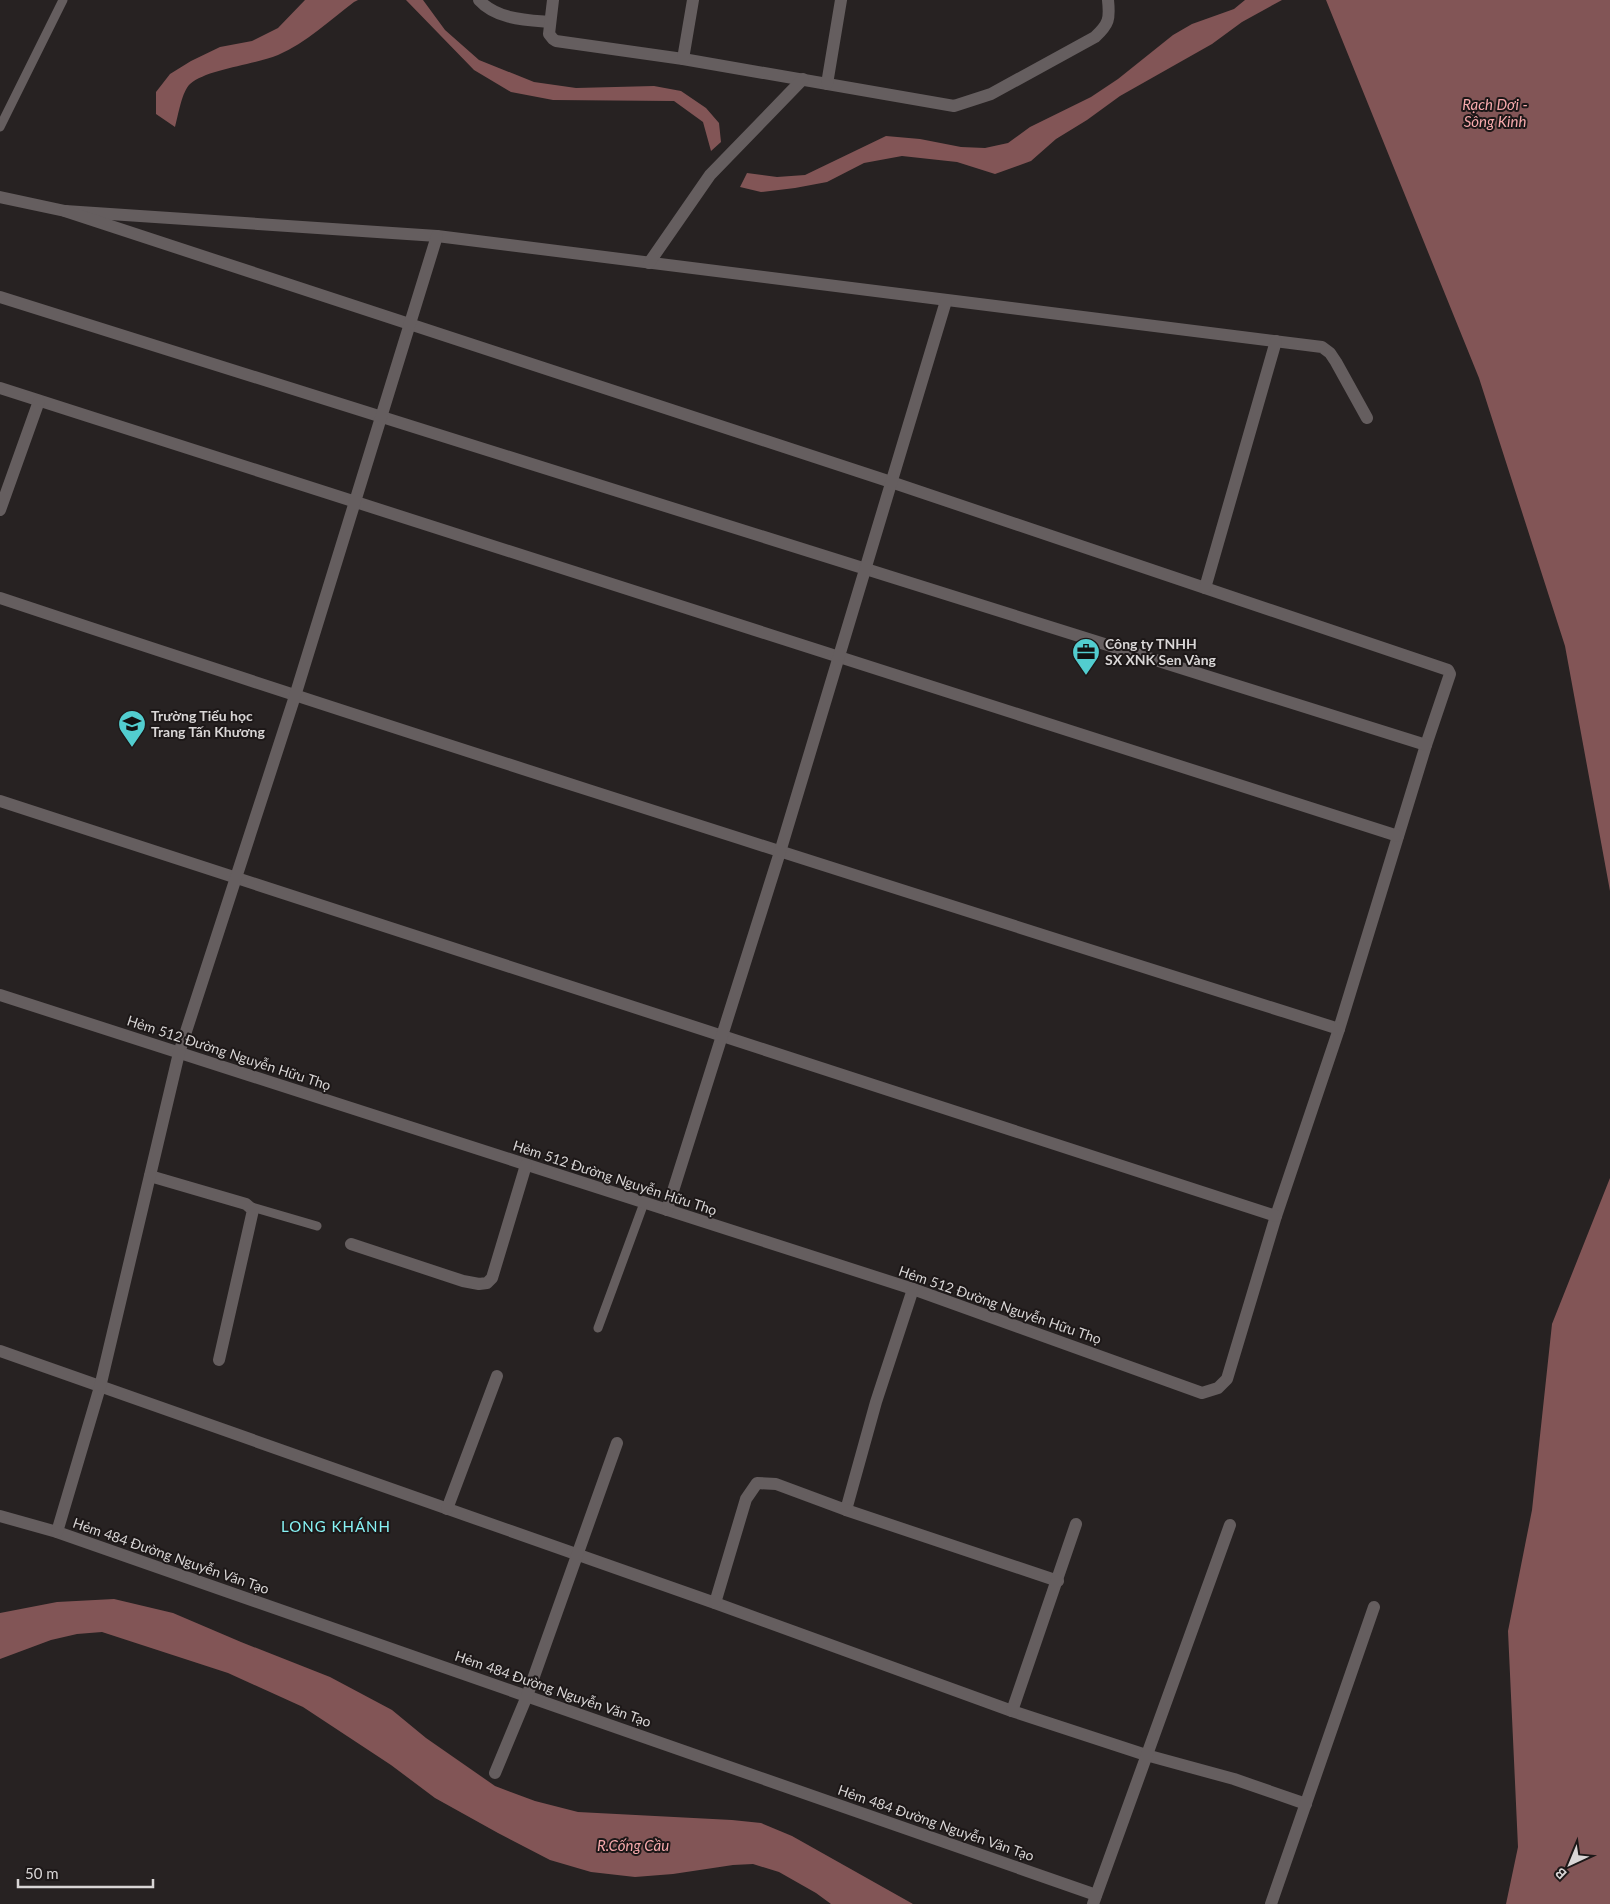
<svg xmlns="http://www.w3.org/2000/svg" width="1610" height="1904" font-family="Lato,sans-serif">
	<style>
		.water { fill: #825556 }
		.lines { fill: none; stroke-linecap: round; stroke-linejoin: round }
		.service { stroke: #655e5f; stroke-width: 9 }
		.minor { stroke: #655e5f; stroke-width: 12 }
		.labels { text-anchor: middle; stroke-width: 4; stroke-linejoin: round; paint-order: stroke }
		.poi-label { font-size: 14px; font-weight: bold; fill: #d9d6d6; stroke: #1d1818; text-anchor: start }
		.street-label { font-size: 14px; fill: #d9d6d6; stroke: #1d1818 }
		.water-label { font-size: 15px; font-style: italic; fill: #f6a9ac; stroke: #1d1818 }
		.neighbourhood-label { font-size: 15px; letter-spacing: 1px; fill: #87f3f5; stroke: #1d1818 }
	</style>
	<rect width="100%" height="100%" fill="#272222"/>
	<!-- water -->
	<g class="water">
		<path d="M305 0H358L354 2C330 20 306 43 278 55 254 65 207 69 190 84 182 91 178 116 175 127L156 114V92L170 74 191 61 220 47 252 41 278 28Z"/>
		<polygon points="406,0 423,0 445,30 479,60 534,82 576,88 654,86 681,91 706,108 719,123 721,142 711,151 703,122 674,101 553,100 511,92 474,70"/>
		<polygon points="1245,0 1282,0 1242,22 1212,44 1120,96 1087,120 1056,139 1031,161 995,174 957,162 902,156 864,163 827,182 795,188 761,192 740,187 747,173 777,177 805,175 886,136 920,139 961,147 985,148 1008,143 1030,127 1091,97 1118,79 1173,35 1192,24 1234,9"/>
		<polygon points="1326,0 1610,0 1610,891 1565,646 1479,378"/>
		<polygon points="1610,1178 1610,1904 1506,1904 1518,1847 1508,1631 1532,1510 1552,1324"/>
		<polygon points="114,1599 173,1613 241,1642 330,1677 392,1710 426,1738 495,1786 535,1801 578,1812 732,1820 761,1823 792,1836 913,1904 831,1904 816,1893 779,1872 753,1864 733,1865 673,1874 635,1877 591,1872 550,1860 498,1833 435,1798 391,1765 303,1707 228,1673 102,1632 77,1634 51,1640 0,1659 0,1613 57,1602"/>
	</g>
	<g class="lines">
		<!-- service -->
		<g class="service">
			<polyline points="0,127 63,0"/>
			<polyline points="252,1207 317,1226"/>
			<polyline points="598,1328 644,1203"/>
		</g>
		<!-- minor -->
		<g class="minor">
			<path d="M479 0C496 19 525 20 549 22"/>
			<path d="M553 0 549 34 553 39 556 41 683 59 954 106 991 94 1095 37C1109 24 1110 19 1108 0"/>
			<polyline points="683,59 693,0"/>
			<polyline points="827,84 841,0"/>
			<polyline points="0,197 65,211 437,236 1322,347 1330,353 1336,362 1367,418"/>
			<polyline points="65,211 891,482 1448,670 1450,674 1426,745 1339,1029"/>
			<polyline points="649,263 710,175 803,79"/>
			<polyline points="0,297 1426,745"/>
			<polyline points="0,388 1398,836"/>
			<polyline points="0,510 39,401"/>
			<polyline points="1205,588 1276,341"/>
			<path d="M0 598C445 746 892 887 1339 1029L1276 1216 1227 1379 1218 1388 1202 1393 913 1289 0 995"/>
			<polyline points="0,801 1276,1216"/>
			<polyline points="150,1176 246,1204 253,1210 219,1360"/>
			<polyline points="667,1210 780,852 946,301"/>
			<polyline points="351,1244 463,1281 479,1284 487,1283 492,1278 526,1165"/>
			<polyline points="0,1351 715,1603 1012,1711 1146,1755 1234,1779 1306,1804"/>
			<polyline points="447,1509 497,1376"/>
			<polyline points="846,1510 876,1402 913,1289"/>
			<polyline points="0,1516 57,1532 1096,1895"/>
			<polyline points="57,1532 100,1387 179,1053 295,696 437,236"/>
			<polyline points="715,1603 746,1499 757,1483 776,1484 846,1510 1058,1581"/>
			<polyline points="1012,1711 1076,1524"/>
			<polyline points="495,1773 527,1696 617,1443"/>
			<polyline points="1093,1904 1230,1525"/>
			<polyline points="1271,1904 1374,1607"/>
		</g>
	</g>
	<!-- icons -->
	<defs>
		<symbol id="office-pin" viewBox="-11 -11 22 30"><path d="M0 17L-7.5 6A9.5 9.5 0 1 1 7.5 6Z" fill="#52cdcf" stroke="#1d1818"/><path d="M-6-3h4V-5.5h4V-3h4V5H-6ZM-1-4.5V-3h2v-1.5ZM-6 0V1H6V0Z" fill="#111"/></symbol>
		<symbol id="school-pin" viewBox="-11 -11 22 30"><path d="M0 17L-7.5 6A9.5 9.5 0 1 1 7.5 6Z" fill="#52cdcf" stroke="#1d1818"/><path d="M0-5L7-2L0 1L-7-2ZM-4 1L0 2.5L4 1V4Q0 6-4 4Z" fill="#111"/></symbol>
	</defs>
	<g fill-rule="evenodd">
		<use href="#office-pin" x="1070" y="636" width="32" height="43"/>
		<use href="#school-pin" x="116" y="708" width="32" height="43"/>
	</g>
	<g class="labels">
		<!-- poi labels -->
		<g class="poi-label">
			<text x="1105" y="649">Công ty TNHH<tspan x="1105" dy="16">SX XNK Sen Vàng</tspan></text>
			<text x="151" y="721">Trường Tiểu học<tspan x="151" dy="16">Trang Tấn Khương</tspan></text>
		</g>
		<!-- street labels -->
		<g class="street-label">
			<text transform="translate(229 1053) rotate(18)" y="5">Hẻm 512 Đường Nguyễn Hữu Thọ</text>
			<text transform="translate(615 1178) rotate(18)" y="5">Hẻm 512 Đường Nguyễn Hữu Thọ</text>
			<text transform="translate(1000 1305) rotate(19)" y="5">Hẻm 512 Đường Nguyễn Hữu Thọ</text>
			<text transform="translate(171 1556) rotate(19)" y="5">Hẻm 484 Đường Nguyễn Văn Tạo</text>
			<text transform="translate(553 1689) rotate(19)" y="5">Hẻm 484 Đường Nguyễn Văn Tạo</text>
			<text transform="translate(936 1823) rotate(19)" y="5">Hẻm 484 Đường Nguyễn Văn Tạo</text>
		</g>
		<!-- water labels -->
		<g class="water-label">
			<text x="1495" y="110">Rạch Dơi -<tspan x="1495" dy="17">Sông Kinh</tspan></text>
			<text x="633" y="1851">R.Cống Cầu</text>
		</g>
		<!-- neighbourhood labels -->
		<g class="neighbourhood-label">
			<text x="336" y="1532">LONG KHÁNH</text>
		</g>
	</g>
	<!-- north arrow -->
	<g transform="translate(1570 1864) rotate(224)" stroke="#1d1818" stroke-width="4" paint-order="stroke">
	<path d="M0-4L9 19L0 12L-9 19Z" fill="#d9d6d6"/>
	<text y="-8" font-size="14" font-weight="bold" text-anchor="middle" fill="#d9d6d6">B</text>
	</g>
	<!-- scale -->
	<path d="M18 1879v8h135v-8" fill="none" stroke="#d9d6d6" stroke-width="2.5"/>
	<text x="25" y="1879" font-size="15" fill="#d9d6d6" stroke="#1d1818" stroke-width="4" paint-order="stroke">50 m</text>
</svg>
